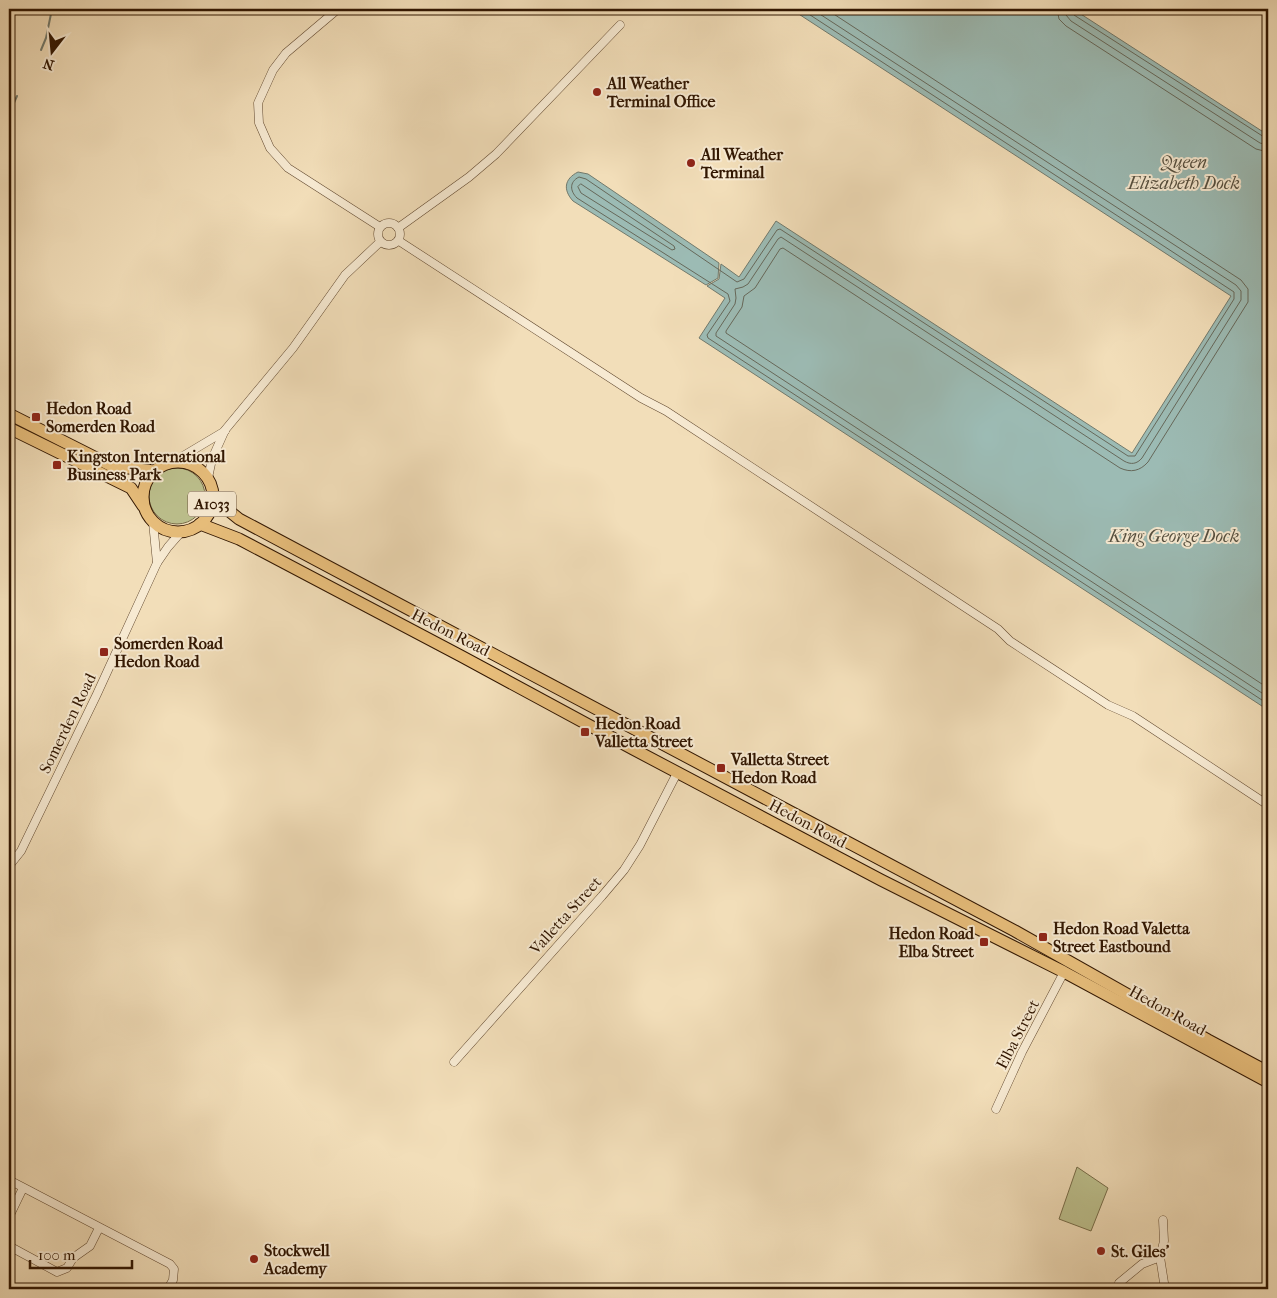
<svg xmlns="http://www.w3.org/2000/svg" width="1277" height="1298" font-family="'IM FELL French Canon',serif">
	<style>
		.green { fill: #bdc18e; stroke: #776c48 }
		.water { fill: #9cbbb4; stroke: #71796c }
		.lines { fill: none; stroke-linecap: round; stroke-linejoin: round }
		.shore { stroke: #66685a; stroke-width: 1 }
		.stream { stroke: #71796c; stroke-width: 2 }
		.minor-casing { stroke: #61482f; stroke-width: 9 }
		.highway-casing { stroke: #311601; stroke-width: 13 }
		.minor { stroke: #f7ead2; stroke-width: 8 }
		.highway { stroke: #e9bf7c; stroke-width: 11 }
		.poi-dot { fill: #8f2418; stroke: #f7ead2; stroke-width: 2 }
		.labels { text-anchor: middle; stroke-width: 4; stroke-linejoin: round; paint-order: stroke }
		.shield { fill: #f7ead2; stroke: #6c5640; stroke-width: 1 }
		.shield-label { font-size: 15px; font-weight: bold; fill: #311601 }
		.poi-label { font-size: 16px; font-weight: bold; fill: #311601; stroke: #f7ead2; text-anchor: start }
		.street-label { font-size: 16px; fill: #311601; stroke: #f7ead2 }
		.water-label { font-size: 18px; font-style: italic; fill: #565040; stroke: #f7ead2 }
	</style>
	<rect width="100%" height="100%" fill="#f2deb9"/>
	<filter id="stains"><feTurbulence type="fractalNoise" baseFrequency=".004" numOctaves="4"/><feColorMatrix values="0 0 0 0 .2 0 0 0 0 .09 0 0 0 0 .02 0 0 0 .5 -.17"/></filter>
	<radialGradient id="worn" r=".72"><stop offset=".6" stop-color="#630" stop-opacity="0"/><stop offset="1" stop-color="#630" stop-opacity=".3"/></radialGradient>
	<!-- green -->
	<g class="green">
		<circle cx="177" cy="496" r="28"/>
		<polygon points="1077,1167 1108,1188 1091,1231 1059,1219"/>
	</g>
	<!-- water -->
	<g class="water">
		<polygon points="791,9 1073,9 1268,135 1268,710 699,338 725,298 707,286 719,279 721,264 739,277 776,221 1132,453 1231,296"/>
		<path d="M578 172 588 174 719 263 718 278 706 285 573 201C563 190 564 179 578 172Z"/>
	</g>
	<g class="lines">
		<!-- shore -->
		<g class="shore">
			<path d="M801 9 1234 292V299L1135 456H1128L780 229 777 230 744 279 737 282 586 179 579 177C569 182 570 191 577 198L728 294 730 301 707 335 708 338 1268 704"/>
			<path d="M812 9 1236 285 1241 291V300L1142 458C1137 464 1131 465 1124 461L781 237 778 239 748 284 743 287 735 289 736 298 735 304 716 333V336L1268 697"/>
			<path d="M826 9 1241 280 1248 289V302L1148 462C1140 471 1131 473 1120 468L783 248 780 249 755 288 744 296 742 307 726 331V333L1268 688"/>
			<polyline points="1057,9 1059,19 1066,26 1256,149 1268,152"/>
			<polyline points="1065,9 1066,15 1071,21 1260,143 1268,145"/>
			<polyline points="1071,9 1074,15 1264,137 1268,138"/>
			<polygon points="581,184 674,246 675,249 672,250 581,193 578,187"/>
		</g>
		<!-- stream -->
		<g class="stream">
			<polyline points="41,50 46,38 52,9"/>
			<polyline points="9,114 17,96"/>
		</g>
		<defs>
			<g id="minor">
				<polyline points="338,9 286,53 273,70 258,103 259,123 270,148 288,168 380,227"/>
				<circle cx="389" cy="234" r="11"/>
				<polyline points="398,228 469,177 496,154 620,25"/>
				<polyline points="399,241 641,398 666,411 998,629 1010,641 1108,705 1133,716 1268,805"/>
				<polyline points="173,462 225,431"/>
				<polyline points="208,478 212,459 225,430 293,348 345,275 380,242"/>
				<polyline points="153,522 157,563"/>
				<polyline points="9,866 21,851 97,694 157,563 168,547 182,531"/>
				<polyline points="454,1062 602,896 624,870 640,845 677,773"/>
				<polyline points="996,1109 1022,1052 1064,972"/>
				<polyline points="9,1180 170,1264 174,1269 173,1280 168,1289"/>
				<polyline points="9,1217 23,1188"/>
				<polyline points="9,1246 57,1272 67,1268 73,1258 90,1246 99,1228"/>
				<polyline points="1160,1257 1164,1241 1163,1220"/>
				<polyline points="1119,1283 1142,1264 1160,1257 1165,1289"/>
			</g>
			<g id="highway">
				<polyline points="9,414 112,466 154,471"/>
				<polyline points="9,428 131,488 143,506"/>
				<circle cx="178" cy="497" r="35"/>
				<polyline points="213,498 239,519 380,594 1015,931 1208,1040 1268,1072"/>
				<polyline points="200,524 239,539 461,656 633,749 881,880 1064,972 1268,1082"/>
			</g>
		</defs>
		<!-- minor casing -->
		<use href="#minor" class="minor-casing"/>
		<!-- highway casing -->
		<use href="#highway" class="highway-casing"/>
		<!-- minor -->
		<use href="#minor" class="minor"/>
		<!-- highway -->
		<use href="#highway" class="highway"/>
	</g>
	<!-- markers -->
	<g class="poi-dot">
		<circle cx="597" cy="92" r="5"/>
		<circle cx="691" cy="163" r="5"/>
		<rect x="31" y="412" width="10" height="10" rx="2.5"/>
		<rect x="52" y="460" width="10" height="10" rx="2.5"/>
		<rect x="99" y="647" width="10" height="10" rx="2.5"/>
		<rect x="580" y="727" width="10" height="10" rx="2.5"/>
		<rect x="716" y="763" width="10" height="10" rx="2.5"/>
		<rect x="1038" y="932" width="10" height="10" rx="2.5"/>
		<rect x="979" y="937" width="10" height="10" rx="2.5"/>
		<circle cx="1101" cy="1251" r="5"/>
		<circle cx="254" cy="1259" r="5"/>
	</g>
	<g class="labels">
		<!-- shield labels -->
		<rect class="shield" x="188" y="491.5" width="48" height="25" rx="4"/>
		<g class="shield-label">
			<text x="212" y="509">A1033</text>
		</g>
		<!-- poi labels -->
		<g class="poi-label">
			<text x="607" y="89">All Weather<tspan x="607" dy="18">Terminal Office</tspan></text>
			<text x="701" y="160">All Weather<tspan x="701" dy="18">Terminal</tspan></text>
			<text x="46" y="414">Hedon Road<tspan x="46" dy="18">Somerden Road</tspan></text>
			<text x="67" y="462">Kingston International<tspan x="67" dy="18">Business Park</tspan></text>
			<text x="114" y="649">Somerden Road<tspan x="114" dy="18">Hedon Road</tspan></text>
			<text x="595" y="729">Hedon Road<tspan x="595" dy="18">Valletta Street</tspan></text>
			<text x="731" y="765">Valletta Street<tspan x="731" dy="18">Hedon Road</tspan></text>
			<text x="1053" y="934">Hedon Road Valetta<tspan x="1053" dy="18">Street Eastbound</tspan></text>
			<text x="974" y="939" text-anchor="end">Hedon Road<tspan x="974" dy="18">Elba Street</tspan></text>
			<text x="264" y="1256">Stockwell<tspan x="264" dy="18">Academy</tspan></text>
			<text x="1111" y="1257">St. Giles'</text>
		</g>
		<!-- street labels -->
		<g class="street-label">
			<text transform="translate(451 632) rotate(27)" y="6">Hedon Road</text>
			<text transform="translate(67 723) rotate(-64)" y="6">Somerden Road</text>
			<text transform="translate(808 823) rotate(28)" y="6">Hedon Road</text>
			<text transform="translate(565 915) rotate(-48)" y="6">Valletta Street</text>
			<text transform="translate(1168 1010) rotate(29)" y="6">Hedon Road</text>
			<text transform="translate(1017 1034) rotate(-63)" y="6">Elba Street</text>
		</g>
		<!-- water labels -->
		<g class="water-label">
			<text x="1184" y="168">Queen<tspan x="1184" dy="21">Elizabeth Dock</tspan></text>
			<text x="1174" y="542">King George Dock</text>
		</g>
	</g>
	<!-- margin -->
	<rect width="1277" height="1298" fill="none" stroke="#f2deb9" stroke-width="30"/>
	<rect x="10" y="10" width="1257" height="1278" fill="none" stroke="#311601" stroke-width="2.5"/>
	<rect x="15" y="15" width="1247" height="1268" fill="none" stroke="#311601"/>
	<!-- north arrow -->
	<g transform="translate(52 52) rotate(196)" stroke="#f7ead2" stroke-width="4" paint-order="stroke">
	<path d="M0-4L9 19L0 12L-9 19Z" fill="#311601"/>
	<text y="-8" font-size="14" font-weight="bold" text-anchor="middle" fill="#311601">N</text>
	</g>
	<!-- scale -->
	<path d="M30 1260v8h102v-8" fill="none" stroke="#311601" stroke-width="2.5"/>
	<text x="38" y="1260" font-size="15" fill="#311601" stroke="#f7ead2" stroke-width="4" paint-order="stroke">100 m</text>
	<rect width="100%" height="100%" filter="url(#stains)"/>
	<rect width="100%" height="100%" fill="url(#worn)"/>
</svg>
